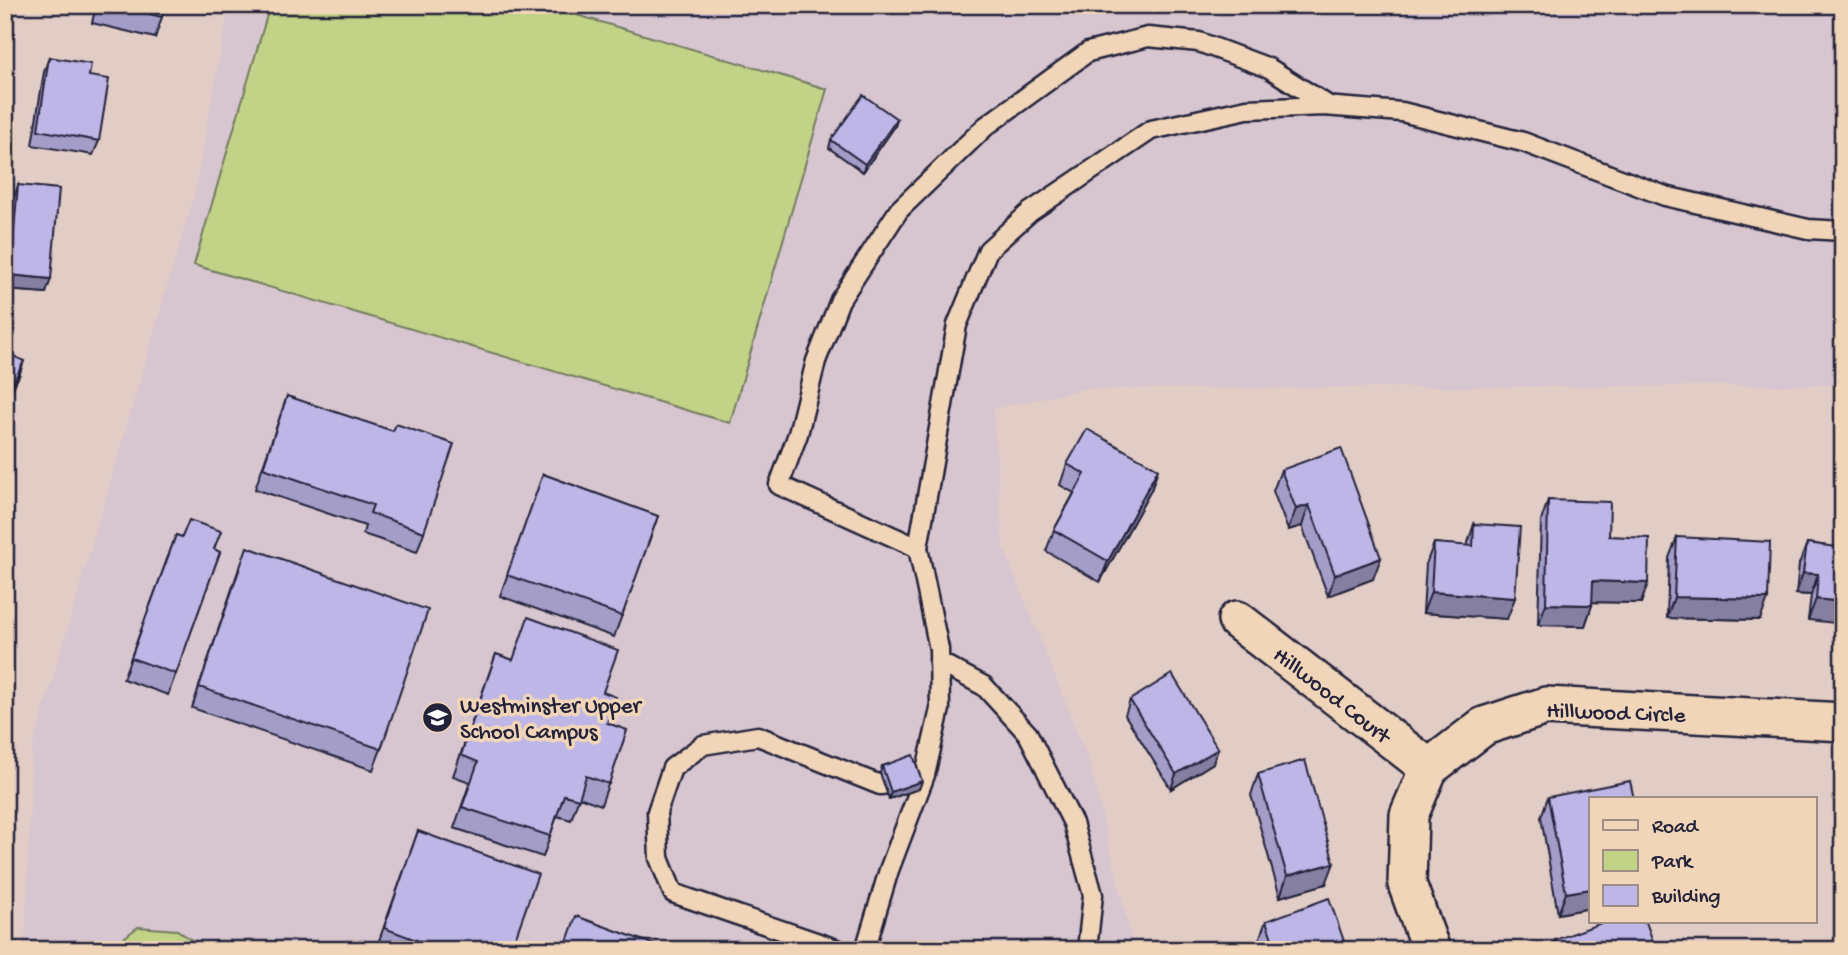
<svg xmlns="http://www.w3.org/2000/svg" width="1848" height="955" font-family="'Gochi Hand',sans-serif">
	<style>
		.built { fill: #d7c5d0 }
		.green { fill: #c2d286; stroke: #727a60; stroke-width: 2 }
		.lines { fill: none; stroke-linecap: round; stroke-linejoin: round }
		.lane-casing { stroke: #22223b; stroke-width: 23 }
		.street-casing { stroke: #22223b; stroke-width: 42 }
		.lane { stroke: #f1d5b8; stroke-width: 18 }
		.street { stroke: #f1d5b8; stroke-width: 37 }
		.wall { fill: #a39dc7; stroke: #22223b; stroke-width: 2 }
		.shaded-wall { fill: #857fa2; stroke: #22223b; stroke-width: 2 }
		.building { fill: #beb6e7; stroke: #22223b; stroke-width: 2 }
		.labels { text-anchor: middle; stroke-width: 7; stroke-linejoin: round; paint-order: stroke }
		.street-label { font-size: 23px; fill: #22223b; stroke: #f1d5b8 }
		.poi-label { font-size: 23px; fill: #22223b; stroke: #f1d5b8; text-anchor: start }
	</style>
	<rect width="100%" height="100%" fill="#e2ccc6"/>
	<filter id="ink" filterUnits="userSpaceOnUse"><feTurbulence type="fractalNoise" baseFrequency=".0143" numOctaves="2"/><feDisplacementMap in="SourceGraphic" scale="14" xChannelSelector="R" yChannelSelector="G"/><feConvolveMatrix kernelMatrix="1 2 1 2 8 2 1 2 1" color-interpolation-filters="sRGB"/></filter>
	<g filter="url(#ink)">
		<!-- built -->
		<polygon class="built" points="229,5 1843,5 1843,385 1082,389 993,409 1003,546 1090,765 1134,950 25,950 32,750 195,192"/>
		<!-- green -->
		<g class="green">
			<polygon points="270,5 543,5 827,89 730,423 194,265"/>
			<polygon points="138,927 177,930 206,950 108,950"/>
		</g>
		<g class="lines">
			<defs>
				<g id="lane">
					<polyline points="918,548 779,485 798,434 816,361 840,300 899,210 986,126 1088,52 1148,37 1199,42 1269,68 1329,106"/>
					<polyline points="939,662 984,686 1028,734 1073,823 1093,895 1087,950"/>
					<polyline points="839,950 673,893 659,858 657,812 672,768 703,745 758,736 880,785 908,782"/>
					<polyline points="865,950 889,870 925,775 940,709 939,649 918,548 957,325 988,250 1030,212 1151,130 1247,109 1324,106 1402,112 1523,142 1665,196 1808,229 1843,231"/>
				</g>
				<g id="street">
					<polyline points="1237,620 1429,768"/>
					<polyline points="1431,950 1407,884 1409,815 1429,768 1484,726 1546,706 1843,722"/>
				</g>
			</defs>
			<!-- lane casing -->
			<use href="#lane" class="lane-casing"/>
			<!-- street casing -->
			<use href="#street" class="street-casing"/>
			<!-- lane -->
			<use href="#lane" class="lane"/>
			<!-- street -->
			<use href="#street" class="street"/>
		</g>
		<!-- wall -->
		<g class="wall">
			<polygon points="96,5 165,5 162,17 155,38 92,23"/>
			<polygon points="49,57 89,76 99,141 93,155 32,145 44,72"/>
			<polygon points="897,119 895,126 863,172 829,148 831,140"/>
			<polygon points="18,185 46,293 5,290 13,200"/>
			<polygon points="287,396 424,532 417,552 363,534 365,526 255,489"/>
			<polygon points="1067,464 1158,469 1151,490 1100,582 1046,551 1054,530 1074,493 1060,485"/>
			<polygon points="1281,470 1373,579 1328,596 1302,526 1288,530 1273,491"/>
			<polygon points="543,474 658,516 614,637 500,596"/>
			<polygon points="1548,500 1609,536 1648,583 1641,603 1592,602 1592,605 1585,626 1538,625 1541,521"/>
			<polygon points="1474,524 1507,619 1423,613 1426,564 1434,543 1467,546"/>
			<polygon points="176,535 220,552 168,695 123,679"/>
			<polygon points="1677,537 1760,620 1667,618 1669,558"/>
			<polygon points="1807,543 1843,548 1808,620 1811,595 1796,594 1799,564"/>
			<polygon points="239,568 381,749 373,770 192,708"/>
			<polygon points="496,654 603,692 607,723 627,730 601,805 579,797 571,820 557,816 543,857 454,828 470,782 453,776"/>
			<polygon points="1130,700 1218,749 1213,763 1171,789 1125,715"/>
			<polygon points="882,766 922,781 919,789 889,799 880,773"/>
			<polygon points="1258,774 1326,884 1280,897 1251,795"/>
			<polygon points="1548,797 1591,799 1591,908 1558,914 1541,817"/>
			<polygon points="418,831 511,950 376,949"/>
			<polygon points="1266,921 1347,950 1261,950 1258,942"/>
			<polygon points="1555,940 1656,950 1551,950"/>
		</g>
		<!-- shaded-wall -->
		<g class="shaded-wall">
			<polygon points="897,119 895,126 863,172 865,164"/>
			<polygon points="10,275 51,279 46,293 5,290"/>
			<polygon points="24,361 19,376 5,403 5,399"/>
			<polygon points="1158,469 1151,490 1100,582 1108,561"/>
			<polygon points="1309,505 1302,526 1288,530 1296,509"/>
			<polygon points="1381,558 1373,579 1328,596 1335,575"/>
			<polygon points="1803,573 1818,574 1811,595 1796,594"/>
			<polygon points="1593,581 1648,583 1641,603 1586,602"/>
			<polygon points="1431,592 1515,598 1507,619 1423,613"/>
			<polygon points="1674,597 1768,599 1760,620 1667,618"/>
			<polygon points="1816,599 1843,602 1843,624 1808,620"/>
			<polygon points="1546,604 1592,605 1585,626 1538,625"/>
			<polygon points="1218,749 1213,763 1171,789 1176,774"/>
			<polygon points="922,781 919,789 889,799 891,792"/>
			<polygon points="1334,863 1326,884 1280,897 1287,876"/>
			<polygon points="1591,889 1591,908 1558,914 1566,893"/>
		</g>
		<!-- building -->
		<g class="building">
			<polygon points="113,5 165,5 162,17"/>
			<polygon points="49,57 91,64 89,76 109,79 99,141 38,130"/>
			<polygon points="863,95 897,119 865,164 831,140"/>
			<polygon points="18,185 59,189 51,279 10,275"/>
			<polygon points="5,352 24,361 5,399"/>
			<polygon points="287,396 393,431 396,424 454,444 424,532 370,513 373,505 263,468"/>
			<polygon points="1087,429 1158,469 1108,561 1054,530 1085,474 1067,464"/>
			<polygon points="1341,448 1381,558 1335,575 1309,505 1296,509 1281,470"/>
			<polygon points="543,474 658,516 622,616 507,575"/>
			<polygon points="1548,500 1610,502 1609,536 1649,538 1648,583 1593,581 1592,605 1546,604"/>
			<polygon points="189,520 221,531 214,549 220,552 176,674 131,658 176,535 182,537"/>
			<polygon points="1474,524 1520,527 1515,598 1431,592 1434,543 1473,546"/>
			<polygon points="1677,537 1770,542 1768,599 1674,597"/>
			<polygon points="1807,543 1843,548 1843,602 1816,599 1818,574 1803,573"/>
			<polygon points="247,547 428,610 381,749 199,687"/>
			<polygon points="528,617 618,650 603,692 616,697 607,723 627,730 609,784 586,776 579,799 564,795 550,836 462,807 478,762 461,755 496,654 513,660"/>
			<polygon points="1172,674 1218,749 1176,774 1130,700"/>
			<polygon points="913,755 922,781 891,792 882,766"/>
			<polygon points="1305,760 1334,863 1287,876 1258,774"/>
			<polygon points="1630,781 1634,799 1591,799 1591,889 1566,893 1548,797"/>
			<polygon points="418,831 538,874 511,950 443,950 384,928"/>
			<polygon points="1329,898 1347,950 1276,950 1266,921"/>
			<polygon points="576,916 669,950 564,950"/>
			<polygon points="1604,922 1646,922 1656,950 1559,950 1555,940"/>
		</g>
	</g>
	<!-- icons -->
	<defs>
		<symbol id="school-disc" viewBox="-11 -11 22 22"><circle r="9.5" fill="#22223b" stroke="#f1d5b8"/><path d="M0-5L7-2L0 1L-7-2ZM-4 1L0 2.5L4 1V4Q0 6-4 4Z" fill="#fff"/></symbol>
	</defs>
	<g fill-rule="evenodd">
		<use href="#school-disc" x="420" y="700" width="35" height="35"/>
	</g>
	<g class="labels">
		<!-- street labels -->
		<g class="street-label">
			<text transform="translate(1333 694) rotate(38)" y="8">Hillwood Court</text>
			<text transform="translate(1616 711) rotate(2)" y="8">Hillwood Circle</text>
		</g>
		<!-- poi labels -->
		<g class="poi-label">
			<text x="460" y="712">Westminster Upper<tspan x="460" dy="26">School Campus</tspan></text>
		</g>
	</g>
	<!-- margin -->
	<rect width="1848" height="955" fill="none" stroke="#f1d5b8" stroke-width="28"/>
	<rect x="14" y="14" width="1820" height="927" fill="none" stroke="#22223b" stroke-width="2.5" filter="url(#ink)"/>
	<!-- legend -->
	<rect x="1589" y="797" width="228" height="126" fill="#f1d5b8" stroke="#9e8d86" stroke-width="2"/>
	<rect x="1603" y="820" width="35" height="10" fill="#f1d5b8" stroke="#9e8d86" stroke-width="2"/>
	<text x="1652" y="832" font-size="21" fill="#22223b">Road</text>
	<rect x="1603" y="850" width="35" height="21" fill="#c2d286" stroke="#9e8d86" stroke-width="2"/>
	<text x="1652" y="867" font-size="21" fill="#22223b">Park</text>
	<rect x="1603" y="885" width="35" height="21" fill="#beb6e7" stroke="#9e8d86" stroke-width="2"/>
	<text x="1652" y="902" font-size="21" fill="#22223b">Building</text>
</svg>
